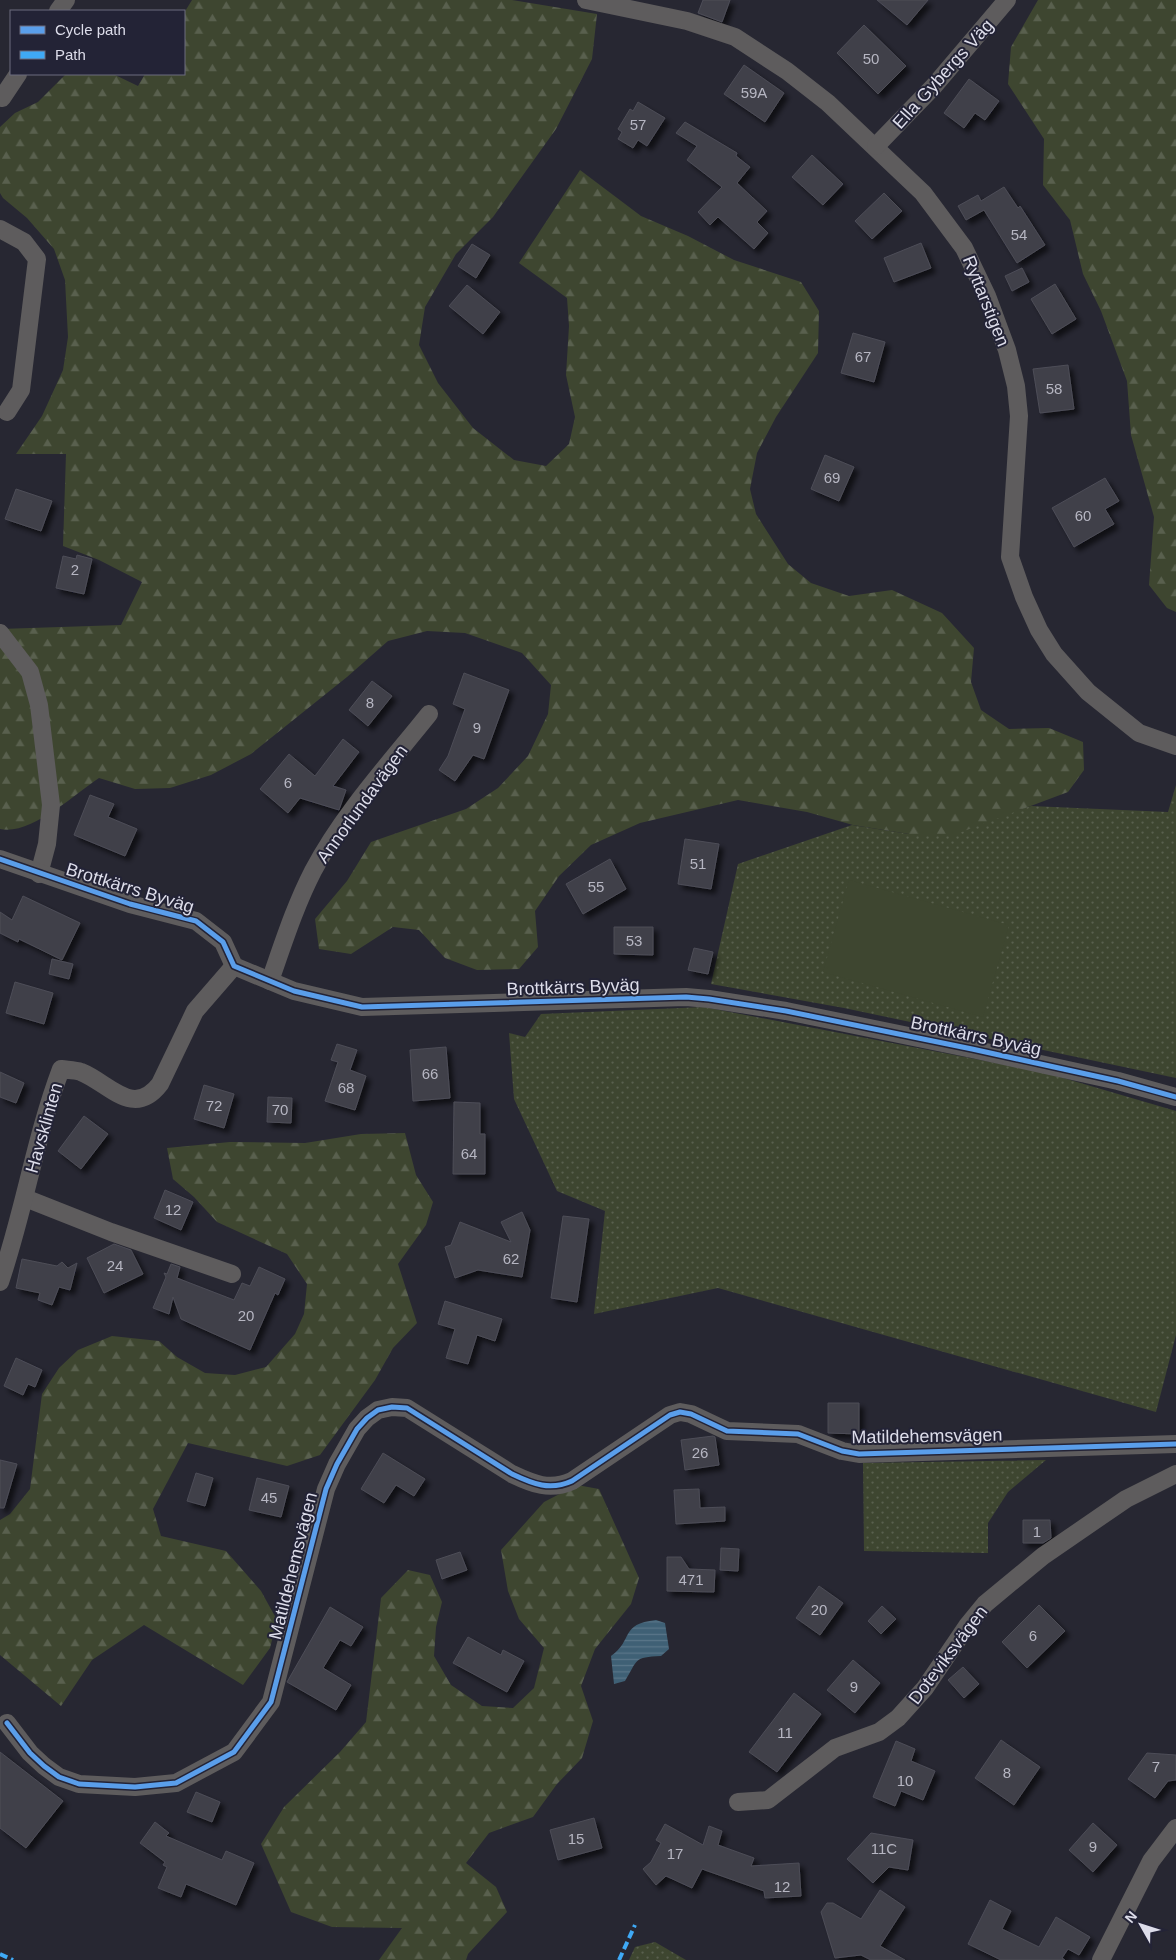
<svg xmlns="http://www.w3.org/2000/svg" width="1176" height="1960" font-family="Helvetica,sans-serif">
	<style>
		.grass { fill: url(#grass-dots) }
		.forest { fill: url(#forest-firs) }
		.pitch { fill: #3e4630 }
		.water { fill: url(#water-rules) }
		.building { fill: #40404a; stroke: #4d4d57; filter: url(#shadow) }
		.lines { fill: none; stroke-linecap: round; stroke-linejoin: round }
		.street { stroke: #5e5c5d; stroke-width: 18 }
		.quiet { stroke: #3fa9f5; stroke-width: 4; stroke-dasharray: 8 4; stroke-linecap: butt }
		.cycleway-casing { stroke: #232336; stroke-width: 8 }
		.cycleway { stroke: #5a9eea; stroke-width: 5 }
		.labels { text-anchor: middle; stroke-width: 4; stroke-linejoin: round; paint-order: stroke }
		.number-label { font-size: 15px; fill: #b6b6c2 }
		.street-label { font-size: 18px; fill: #ddddea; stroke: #232336 }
	</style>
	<defs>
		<pattern id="grass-dots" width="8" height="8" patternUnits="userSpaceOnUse" patternTransform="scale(1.25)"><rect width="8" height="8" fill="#3e4630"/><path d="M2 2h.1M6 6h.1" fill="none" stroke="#59604e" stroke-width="1.8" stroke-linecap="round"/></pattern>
		<pattern id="forest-firs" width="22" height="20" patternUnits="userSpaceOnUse" patternTransform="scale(1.25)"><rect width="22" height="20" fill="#3e4630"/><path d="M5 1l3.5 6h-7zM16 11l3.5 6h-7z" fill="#59604e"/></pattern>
		<pattern id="water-rules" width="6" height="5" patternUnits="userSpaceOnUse" patternTransform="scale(1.25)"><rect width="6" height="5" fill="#3f6075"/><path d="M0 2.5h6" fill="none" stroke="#5a7689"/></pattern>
		<filter id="shadow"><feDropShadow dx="4.5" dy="4.5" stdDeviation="2.5" flood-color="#0009"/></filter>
	</defs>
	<rect width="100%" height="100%" fill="#272732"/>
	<!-- grass -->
	<g class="grass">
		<polygon points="1176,785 1176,1078 844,1008 711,984 738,864 852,825 909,834 996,817 1031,806 1168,812"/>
		<polygon points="704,1007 1043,1072 1176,1111 1176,1335 1156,1412 718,1288 594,1314 605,1211 557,1191 514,1099 509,1033 525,1037 541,1014"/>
		<polygon points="1046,1460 1008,1492 988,1523 988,1553 864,1551 863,1463"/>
		<polygon points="655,1942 686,1960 629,1960 635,1947"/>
	</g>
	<!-- forest -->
	<g class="forest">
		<path d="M192 0H512L597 14 592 59 556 129 493 217 456 254 425 307 419 345 438 383 473 428 514 460 546 466 569 444 575 417 566 375 569 326 567 298 519 263 580 170 641 216 688 236 734 260 801 282 819 311 818 353 776 417 757 453 750 489 756 514 788 564 811 583 849 596 892 590 942 613 974 648 971 682 981 710 1009 729 1049 728 1083 742 1084 770 1068 792 956 834H909L853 825 807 812 738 800 640 823 591 845 559 876 535 911 538 947 519 969 477 970 445 958 419 930 393 927 351 954 319 949 315 919 347 881 371 842 466 809 498 788 528 756 548 714 551 685 522 653 465 633 427 631 388 641 347 677 251 754 211 775 170 788 135 789 99 778C75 794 30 836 0 829V629L121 625 142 582 99 560 63 546 66 454H16L42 416 63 370 68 337 65 280 54 249 27 218 3 198 0 193V127L15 113 38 102 66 74H113L138 86 145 74H184V13Z"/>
		<polygon points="1038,0 1176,0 1176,612 1167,608 1149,585 1154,517 1131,435 1127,381 1101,311 1083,274 1070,220 1043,185 1044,139 1008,84 1011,47"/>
		<polygon points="405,1133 416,1175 433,1202 426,1225 398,1264 417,1323 393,1348 375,1380 320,1455 287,1466 188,1443 153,1509 161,1536 226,1551 261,1591 277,1620 270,1648 243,1685 144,1625 92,1660 61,1706 0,1655 0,1520 10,1514 30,1489 42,1394 59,1368 78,1350 112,1336 159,1341 177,1357 205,1373 235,1375 266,1367 295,1334 304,1314 307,1284 287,1254 217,1222 194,1197 173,1179 167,1148 230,1142 305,1143 361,1134"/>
		<polygon points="577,1485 599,1489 639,1578 631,1604 595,1649 581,1686 593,1721 582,1758 557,1784 533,1817 489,1833 466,1863 496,1887 507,1912 468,1954 466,1960 379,1960 402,1928 332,1927 291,1912 261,1844 284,1807 340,1752 366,1722 381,1598 408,1570 430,1575 442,1602 436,1627 434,1656 451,1685 482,1706 513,1708 534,1688 544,1648 519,1619 508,1591 501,1550 544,1502"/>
	</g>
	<!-- pitch -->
	<polygon class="pitch" points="849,880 1009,925 983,1017 823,972"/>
	<!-- water -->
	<path class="water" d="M656 1620 665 1623 669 1649 661 1656C633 1657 638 1660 625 1681L614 1684 611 1656C634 1640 619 1624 656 1620Z"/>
	<!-- building -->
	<g class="building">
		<polygon points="703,0 730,0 722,22 698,13"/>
		<polygon points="877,0 928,0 907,25"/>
		<polygon points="864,25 906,66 878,94 837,53"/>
		<polygon points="744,65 784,93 765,122 724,94"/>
		<polygon points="969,79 999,101 985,120 975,113 964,128 944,113"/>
		<polygon points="638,102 665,118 647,146 638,140 633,148 618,139 622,132 618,129 630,109 633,111"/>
		<polygon points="685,122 737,153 736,156 750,167 737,183 767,211 757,222 768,233 754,249 718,217 710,225 698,212 722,187 687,160 697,146 676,133"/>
		<polygon points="812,155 843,184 823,205 792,177"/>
		<polygon points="1004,187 1018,208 1020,206 1045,245 1017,263 984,210 966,220 958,206 978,195 981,201"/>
		<polygon points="884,193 902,211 872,239 855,221"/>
		<polygon points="921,243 931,268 894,282 884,258"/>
		<polygon points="472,244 490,255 476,278 458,266"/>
		<polygon points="1022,268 1029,282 1012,291 1005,276"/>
		<polygon points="1055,284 1076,319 1052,334 1031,299"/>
		<polygon points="467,285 500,312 483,334 449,306"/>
		<polygon points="853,333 885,342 874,382 841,373"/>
		<polygon points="1068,365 1074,409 1040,413 1033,369"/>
		<polygon points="825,455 854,467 839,501 811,489"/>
		<polygon points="1105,478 1119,501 1105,509 1114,524 1074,547 1052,508"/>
		<polygon points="16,489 52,501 41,531 5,519"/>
		<polygon points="77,555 92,559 84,594 56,588 63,556 76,559"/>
		<polygon points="464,673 509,690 484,759 473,755 455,781 439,770 448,756 465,709 453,704"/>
		<polygon points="372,681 392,696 368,726 349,710"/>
		<polygon points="343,739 359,752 333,786 346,790 339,810 300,798 288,813 260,789 289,754 315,776"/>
		<polygon points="90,795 114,804 108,817 137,829 125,856 74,835"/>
		<polygon points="685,839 719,844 711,889 678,884"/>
		<polygon points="610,859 626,889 583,914 566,884"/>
		<polygon points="23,896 80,923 62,960 19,939 18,942 0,933 0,912 12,920"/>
		<polygon points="614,927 653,927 653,955 614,954"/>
		<polygon points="694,948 713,952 708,974 688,970"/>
		<polygon points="52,959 73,964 69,979 49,974"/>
		<polygon points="15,982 53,993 44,1024 6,1013"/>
		<polygon points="337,1044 357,1050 350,1070 366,1076 355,1110 325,1101 338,1062 331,1060"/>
		<polygon points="446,1047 450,1098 413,1101 410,1050"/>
		<polygon points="0,1072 24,1083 16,1103 0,1097"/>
		<polygon points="204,1085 234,1094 224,1128 194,1119"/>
		<polygon points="268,1097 292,1098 291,1123 267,1122"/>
		<polygon points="454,1102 480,1103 480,1134 485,1134 485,1174 453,1174"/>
		<polygon points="84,1116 108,1134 81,1169 58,1151"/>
		<polygon points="165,1190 193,1202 181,1230 154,1218"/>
		<polygon points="522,1212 530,1230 522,1277 478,1270 455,1278 445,1247 451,1245 460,1222 511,1242 501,1222"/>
		<polygon points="563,1216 589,1219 577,1302 551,1298"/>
		<polygon points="114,1244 131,1250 143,1274 104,1293 87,1258"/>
		<polygon points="22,1259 57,1266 62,1262 68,1268 77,1263 70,1290 59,1287 52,1305 38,1300 40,1293 16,1288"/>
		<polygon points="171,1264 180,1267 177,1278 234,1300 242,1283 250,1286 259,1267 285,1279 278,1295 275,1293 250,1350 181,1319 173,1297 169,1314 153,1308 166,1277 164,1273 167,1274"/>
		<polygon points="445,1301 502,1319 495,1341 477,1335 468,1364 446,1358 455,1329 438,1324"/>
		<polygon points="16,1358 42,1370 35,1387 28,1384 23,1395 4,1386"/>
		<polygon points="828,1403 859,1403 859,1434 828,1433"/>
		<polygon points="713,1436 715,1437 719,1465 685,1470 681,1440"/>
		<polygon points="383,1453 425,1479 414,1496 396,1485 384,1503 361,1489"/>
		<polygon points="0,1460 17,1464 4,1508 0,1508"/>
		<polygon points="196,1473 213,1478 205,1506 187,1501"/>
		<polygon points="257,1478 289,1486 281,1517 249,1510"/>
		<polygon points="699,1489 700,1508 725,1507 725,1521 676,1524 674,1490"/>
		<polygon points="1023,1520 1050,1520 1051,1538 1043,1543 1023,1543"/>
		<polygon points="721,1548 739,1549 738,1571 720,1570"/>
		<polygon points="460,1552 467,1570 442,1579 436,1560"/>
		<polygon points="667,1557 681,1557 689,1569 715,1570 714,1592 667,1591"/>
		<polygon points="819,1586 843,1603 820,1635 796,1618"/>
		<polygon points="1039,1605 1065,1631 1027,1668 1002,1642"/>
		<polygon points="882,1606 896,1619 881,1634 868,1621"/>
		<polygon points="330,1607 363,1627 351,1646 340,1640 323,1668 351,1685 336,1710 287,1682"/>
		<polygon points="468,1637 501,1655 503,1650 524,1661 507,1692 453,1663"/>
		<polygon points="853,1660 880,1683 855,1713 827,1690"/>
		<polygon points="963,1667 979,1684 964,1698 948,1680"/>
		<polygon points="794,1693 821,1714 777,1772 749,1752"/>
		<polygon points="1001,1740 1040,1767 1014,1805 975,1778"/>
		<polygon points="896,1741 915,1749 911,1761 935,1771 923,1800 901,1791 895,1806 873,1797"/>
		<polygon points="0,1752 63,1801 26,1848 0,1828"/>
		<polygon points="1147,1753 1176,1755 1176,1780 1168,1781 1155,1798 1128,1779"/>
		<polygon points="196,1792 220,1802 212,1822 187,1812"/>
		<polygon points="594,1818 602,1848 558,1860 550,1830"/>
		<polygon points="155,1822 169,1833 166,1836 222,1860 226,1851 254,1863 236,1905 186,1884 181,1897 158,1888 167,1867 163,1865 165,1862 140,1843"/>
		<polygon points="1093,1823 1117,1845 1093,1872 1069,1850"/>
		<polygon points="665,1824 703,1845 709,1826 722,1831 718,1845 754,1858 751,1866 799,1863 801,1896 765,1898 764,1891 702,1869 692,1888 666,1876 656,1885 643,1869 651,1862 661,1843 656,1840"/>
		<polygon points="871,1833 913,1840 908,1870 889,1867 873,1883 847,1859"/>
		<polygon points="880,1890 905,1907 880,1946 905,1960 871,1960 861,1955 835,1958 821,1912 827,1903 833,1903 861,1919"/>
		<polygon points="990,1900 1011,1911 1002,1929 1039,1947 1056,1917 1090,1937 1079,1955 1068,1949 1062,1958 1065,1960 1001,1960 968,1944"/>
	</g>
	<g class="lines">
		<!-- street -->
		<g class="street">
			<polyline points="586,0 687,21 735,37 787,71 828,103 923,193 964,248 987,296 1007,350 1016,386 1019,416 1010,557 1024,597 1039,630 1054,654 1088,692 1139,733 1176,746"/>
			<polyline points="58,11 66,0"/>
			<polyline points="2,98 18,74"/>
			<polyline points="876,146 934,86 1007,0"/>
			<polyline points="0,229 24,242 37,259 21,390 7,412"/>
			<polyline points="0,633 30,672 39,705 51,805 47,844 39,874"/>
			<polyline points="0,859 130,904 196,921 223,942 234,966 294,991 362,1007 686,997 709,999 786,1011 972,1049 1118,1081 1176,1097"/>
			<path d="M270 981C283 944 295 906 313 871 343 814 389 764 429 714"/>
			<polyline points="25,1198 111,1232 232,1274"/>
			<path d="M0 1282C24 1212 35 1138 61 1069 68 1070 75 1070 81 1072 109 1083 133 1119 160 1084L195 1011 234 966"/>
			<path d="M7 1723 30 1753 44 1766 59 1777 79 1784 135 1787 176 1783 234 1752 271 1702 326 1489 337 1464 357 1429 367 1418 378 1410 392 1407 407 1408 512 1474C533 1484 550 1491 572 1481L670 1415 680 1412 691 1414 727 1431 798 1434 842 1451 859 1454 1176 1444"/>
			<polyline points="738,1802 768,1800 835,1748 879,1732 898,1718 925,1688 967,1626 985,1604 1043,1556 1126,1499 1176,1474"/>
			<polyline points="1101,1960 1151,1861 1176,1828"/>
		</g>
		<!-- quiet -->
		<g class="quiet">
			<polyline points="0,1954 13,1960"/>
			<polyline points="619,1960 635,1925"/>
		</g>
		<defs>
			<g id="cycleway">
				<polyline points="0,859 130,904 196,921 223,942 234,966 294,991 362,1007 686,997 709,999 786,1011 972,1049 1118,1081 1176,1097"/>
				<path d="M7 1723 30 1753 44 1766 59 1777 79 1784 135 1787 176 1783 234 1752 271 1702 326 1489 337 1464 357 1429 367 1418 378 1410 392 1407 407 1408 512 1474C533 1484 550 1491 572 1481L670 1415 680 1412 691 1414 727 1431 798 1434 842 1451 859 1454 1176 1444"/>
			</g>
		</defs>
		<!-- cycleway casing -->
		<use href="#cycleway" class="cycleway-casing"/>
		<!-- cycleway -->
		<use href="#cycleway" class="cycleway"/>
	</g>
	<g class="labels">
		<!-- number labels -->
		<g class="number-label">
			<text x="871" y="64">50</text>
			<text x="754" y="98">59A</text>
			<text x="638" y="130">57</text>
			<text x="1019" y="240">54</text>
			<text x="863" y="362">67</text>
			<text x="1054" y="394">58</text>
			<text x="832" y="483">69</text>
			<text x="1083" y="521">60</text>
			<text x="75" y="575">2</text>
			<text x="370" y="708">8</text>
			<text x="477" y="733">9</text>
			<text x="288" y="788">6</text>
			<text x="698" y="869">51</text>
			<text x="596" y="892">55</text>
			<text x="634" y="946">53</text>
			<text x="430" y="1079">66</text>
			<text x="346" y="1093">68</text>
			<text x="214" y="1111">72</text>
			<text x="280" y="1115">70</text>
			<text x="469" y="1159">64</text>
			<text x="173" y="1215">12</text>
			<text x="511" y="1264">62</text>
			<text x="115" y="1271">24</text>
			<text x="246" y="1321">20</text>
			<text x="700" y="1458">26</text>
			<text x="269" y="1503">45</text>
			<text x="1037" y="1537">1</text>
			<text x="691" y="1585">471</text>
			<text x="819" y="1615">20</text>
			<text x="1033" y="1641">6</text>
			<text x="854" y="1692">9</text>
			<text x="785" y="1738">11</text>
			<text x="1156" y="1772">7</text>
			<text x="1007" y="1778">8</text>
			<text x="905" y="1786">10</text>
			<text x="576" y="1844">15</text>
			<text x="1093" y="1852">9</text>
			<text x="884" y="1854">11C</text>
			<text x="675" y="1859">17</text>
			<text x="782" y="1892">12</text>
		</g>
		<!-- street labels -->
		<g class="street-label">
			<text transform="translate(943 74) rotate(-48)" y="6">Ella Gybergs Väg</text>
			<text transform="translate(986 301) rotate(68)" y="6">Ryttarstigen</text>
			<text transform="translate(362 804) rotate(-54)" y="6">Annorlundavägen</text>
			<text transform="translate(130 888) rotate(17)" y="6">Brottkärrs Byväg</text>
			<text transform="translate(573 987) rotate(-2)" y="6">Brottkärrs Byväg</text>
			<text transform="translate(976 1036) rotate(12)" y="6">Brottkärrs Byväg</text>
			<text transform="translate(44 1128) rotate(-74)" y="6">Havsklinten</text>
			<text transform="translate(927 1436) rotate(-1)" y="6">Matildehemsvägen</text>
			<text transform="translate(293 1566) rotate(-76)" y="6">Matildehemsvägen</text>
			<text transform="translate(948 1655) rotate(-53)" y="6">Doteviksvägen</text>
		</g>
	</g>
	<!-- legend -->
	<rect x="10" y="10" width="175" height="65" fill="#232336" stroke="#6d6d7e"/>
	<rect x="20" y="26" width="25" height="8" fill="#5a9eea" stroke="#6d6d7e"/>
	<text x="55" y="35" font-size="15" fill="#ddddea">Cycle path</text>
	<rect x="20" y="51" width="25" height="8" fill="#3fa9f5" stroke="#6d6d7e"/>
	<text x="55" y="60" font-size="15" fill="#ddddea">Path</text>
	<!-- north arrow -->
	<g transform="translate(1141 1925) rotate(309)" stroke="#232336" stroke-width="4" paint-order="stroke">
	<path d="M0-4L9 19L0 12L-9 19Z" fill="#ddddea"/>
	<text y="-8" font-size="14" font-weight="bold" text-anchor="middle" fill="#ddddea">N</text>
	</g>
</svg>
